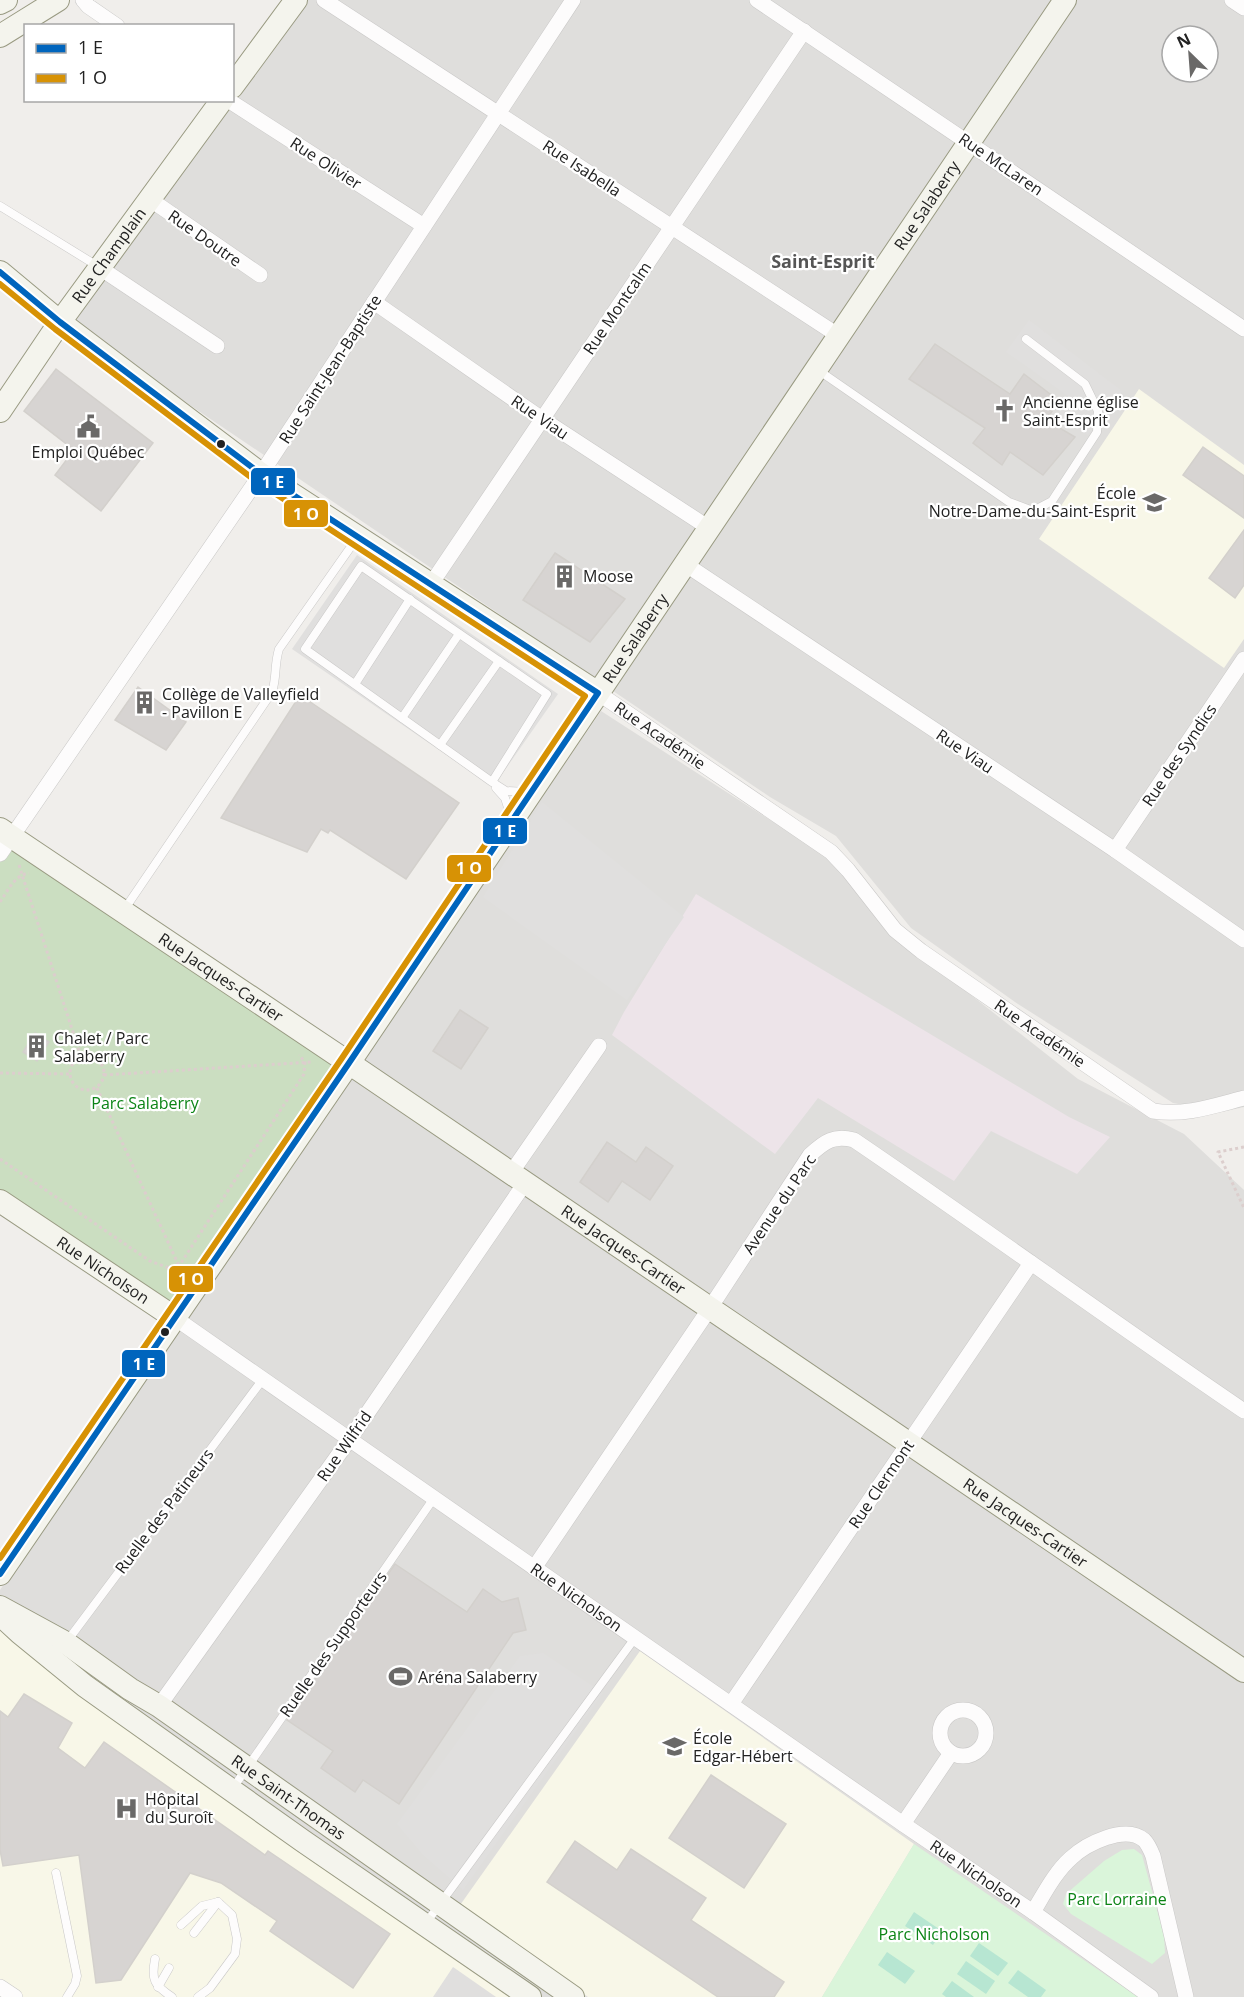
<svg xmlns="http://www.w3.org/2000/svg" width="1244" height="1997" font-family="'Open Sans',sans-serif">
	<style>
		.residential { fill: #dfdedc; fill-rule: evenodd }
		.industrial { fill: #ede4e9 }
		.education { fill: #f8f7e8 }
		.forest { fill: #cbdec1 }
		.park { fill: #daf5da }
		.pitch { fill: #b7e6d2 }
		.parking { fill: #e0dfde }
		.building { fill: #d7d4d2; stroke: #d3d0cc; stroke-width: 1.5 }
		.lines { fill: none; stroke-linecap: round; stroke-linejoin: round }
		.lane-casing { stroke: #c9c8c7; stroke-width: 9 }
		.street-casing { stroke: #c9c8c7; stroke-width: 16 }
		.secondary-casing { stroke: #999a82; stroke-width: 24 }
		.path { stroke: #dccecd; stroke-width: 3; stroke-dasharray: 3 3; stroke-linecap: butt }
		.lane { stroke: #fdfcfc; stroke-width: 8 }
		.street { stroke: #fdfcfc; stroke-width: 15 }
		.secondary { stroke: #f4f4ed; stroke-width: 22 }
		.bus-1-casing { stroke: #fff; stroke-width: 10 }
		.bus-2-casing { stroke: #fff; stroke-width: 10 }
		.bus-1 { stroke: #0065bd; stroke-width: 6 }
		.bus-2 { stroke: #d79205; stroke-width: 6 }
		.bus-dot { fill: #222; stroke: #fff; stroke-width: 2 }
		.labels { text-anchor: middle; stroke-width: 4.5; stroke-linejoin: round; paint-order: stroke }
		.street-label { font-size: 16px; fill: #222; stroke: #fff }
		.poi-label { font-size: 16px; fill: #222; stroke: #fff; text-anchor: start }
		.park-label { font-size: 16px; fill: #0c8416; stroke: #fff }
		.neighbourhood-label { font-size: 18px; font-weight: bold; fill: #555; stroke: #fff }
		.line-badge { stroke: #fff; stroke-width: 2 }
		.badge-label { font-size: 16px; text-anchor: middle; font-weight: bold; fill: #fff }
	</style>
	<rect width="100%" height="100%" fill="#f0eeeb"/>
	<!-- residential -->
	<g class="residential">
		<path d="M296 0H1244V1107L1222 1112 1173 1103 1015 1002 911 928 836 836 770 797 67 322ZM1172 36H1208V72H1172Z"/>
		<polygon points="601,711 832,860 886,931 962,988 1078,1079 1184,1134 1244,1190 1244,1997 0,1997 0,1590"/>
	</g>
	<!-- industrial -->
	<polygon class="industrial" points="696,894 1069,1117 1110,1137 1077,1174 991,1131 954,1181 818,1098 775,1154 612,1035 624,1012"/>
	<!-- education -->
	<g class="education">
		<polygon points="1139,389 1244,465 1244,639 1224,668 1039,539"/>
		<polygon points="0,1630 522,1997 15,1997 0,1987"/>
		<polygon points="640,1651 914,1844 822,1997 588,1997 458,1908"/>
	</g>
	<!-- forest -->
	<polygon class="forest" points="11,837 349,1063 175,1318 0,1201 0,854"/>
	<!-- park -->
	<g class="park">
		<polygon points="914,1844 1138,1997 822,1997"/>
		<polygon points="1134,1849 1142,1855 1164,1936 1165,1953 1152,1964 1071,1914 1063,1904 1066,1894 1104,1861 1122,1850"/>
	</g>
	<!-- pitch -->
	<g class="pitch">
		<polygon points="914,1912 942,1931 933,1945 905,1926"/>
		<polygon points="979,1943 1008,1963 998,1976 970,1956"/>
		<polygon points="887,1952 915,1971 905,1984 878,1965"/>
		<polygon points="966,1961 995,1981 986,1994 957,1974"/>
		<polygon points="1018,1970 1046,1990 1041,1997 1028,1997 1008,1983"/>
		<polygon points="952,1981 974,1997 975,1997 946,1997 942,1994"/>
	</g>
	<!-- parking -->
	<g class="parking">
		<polygon points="1029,320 1122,391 1088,435 1056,415 1068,396 1006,352"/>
		<polygon points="357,555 558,694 493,787 292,649"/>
		<polygon points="542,802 684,917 627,1000 483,897"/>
		<polygon points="543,1653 603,1693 463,1890 423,1855 397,1824 520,1656"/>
		<polygon points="453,1967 496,1997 433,1997"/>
	</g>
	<!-- building -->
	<g class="building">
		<polygon points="935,344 1010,394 1024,374 1059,401 1046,420 1075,437 1043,475 1010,452 1002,465 973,443 985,428 909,379"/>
		<polygon points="56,369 153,443 101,511 55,475 74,450 24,411"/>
		<polygon points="1203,447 1244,476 1244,518 1183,475"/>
		<polygon points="1244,530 1244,585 1235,598 1209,578"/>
		<polygon points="555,553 625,599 590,642 523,600"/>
		<polygon points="138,687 186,722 166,750 115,720"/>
		<polygon points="300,695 459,803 406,879 330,830 328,833 321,829 307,852 221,818"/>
		<polygon points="460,1010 488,1028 461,1069 433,1051"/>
		<polygon points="35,1033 49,1042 37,1061 23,1052"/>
		<polygon points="607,1142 636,1162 646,1147 673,1166 650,1200 622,1181 608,1202 580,1182"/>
		<polygon points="395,1564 467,1612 483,1589 502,1602 518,1598 526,1630 513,1633 399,1804 363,1780 355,1792 321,1768 333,1751 287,1720"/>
		<polygon points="24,1694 72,1723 58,1748 85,1768 104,1742 265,1855 268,1851 390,1934 353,1988 270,1931 277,1921 221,1883 190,1873 121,1980 96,1983 79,1855 3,1866 0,1850 0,1711 8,1717"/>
		<polygon points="711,1775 786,1824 744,1888 669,1838"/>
		<polygon points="575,1841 617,1870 631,1849 706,1898 691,1920 784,1982 774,1997 718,1997 547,1882"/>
	</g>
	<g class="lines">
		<defs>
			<g id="lane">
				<polyline points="0,206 99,267"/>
				<polyline points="818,370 1009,502 1033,511 1052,501 1097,432 1098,411 1085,384 1026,339"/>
				<polyline points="355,684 410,599"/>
				<polyline points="402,718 459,634"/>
				<polyline points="440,745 499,661"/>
				<polyline points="492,782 547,694 361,566 305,649 492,782 506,791 527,792"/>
				<polyline points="496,788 505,798 511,817"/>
				<path d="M124 910 272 692C277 677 274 665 279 649L357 538"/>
				<polyline points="68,1640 263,1379"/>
				<polyline points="233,1788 434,1498"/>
				<polyline points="56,1873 77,1976 75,1984 67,1997"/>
				<polyline points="426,1923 635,1638"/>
				<polyline points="181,1925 202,1906 218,1902"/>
				<polyline points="194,1933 218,1902"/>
				<path d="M155 1959C151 1980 154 1985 172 1997"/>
				<polyline points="158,1987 169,1968"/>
				<polyline points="198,1997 210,1988 235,1954 237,1939 232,1915 218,1902"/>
			</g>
			<g id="street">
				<polyline points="83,0 88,6 117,26"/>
				<polyline points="324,0 839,336"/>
				<polyline points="757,0 1244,329"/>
				<polyline points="1232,0 1244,8"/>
				<polyline points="228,100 424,226"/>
				<polyline points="151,200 260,275"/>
				<polyline points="100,268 217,346"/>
				<polyline points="374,302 542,419 709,528"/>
				<polyline points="685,564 1115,850 1244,940"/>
				<polyline points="431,584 804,31"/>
				<path id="s1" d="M598 693 831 852 848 870 895 930 921 951 1153 1111C1185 1116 1213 1106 1244 1098"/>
				<polyline points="1115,850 1244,659"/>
				<polyline points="0,854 261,474 573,0"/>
				<polyline points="511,1173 599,1046"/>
				<path id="s2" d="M175 1318 903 1824 1033 1912 1151 1997"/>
				<path d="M534 1568 710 1308 810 1155C825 1141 834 1135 854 1140 985 1229 1113 1322 1244 1411"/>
				<polyline points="731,1704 1031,1263"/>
				<polyline points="159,1706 349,1440 525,1183"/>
				<circle cx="963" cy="1733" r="23"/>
				<polyline points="903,1824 951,1753"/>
				<path d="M1033 1912C1044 1894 1055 1872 1071 1858 1086 1844 1125 1824 1144 1840 1148 1844 1151 1851 1153 1856L1186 1997"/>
				<polyline points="0,1987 15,1997"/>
			</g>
			<g id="secondary">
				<polyline points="0,3 6,0"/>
				<polyline points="0,36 58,0"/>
				<polyline points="232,87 296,0"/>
				<polyline points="0,272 60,322 261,474 598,693"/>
				<path id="s3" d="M0 411 60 322 222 100"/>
				<path id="s4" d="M0 829 349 1063 1244 1671"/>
				<path id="s5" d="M0 1201 175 1318"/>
				<path id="s6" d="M0 1574 349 1063 1065 0"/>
				<path id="s7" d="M0 1607 66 1643 130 1689 159 1706 573 1997"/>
				<polyline points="6,1620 20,1633 85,1686 303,1841 530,1997"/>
			</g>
		</defs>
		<!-- lane casing -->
		<use href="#lane" class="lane-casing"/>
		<!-- street casing -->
		<use href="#street" class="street-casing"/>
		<!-- secondary casing -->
		<use href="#secondary" class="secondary-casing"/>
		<!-- path -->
		<g class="path">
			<polyline points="19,865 81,1057"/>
			<path d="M0 902C8 890 15 875 29 873"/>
			<circle cx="87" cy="1073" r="17"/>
			<polyline points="0,1073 69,1074"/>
			<polyline points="104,1075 312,1062"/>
			<polyline points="97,1088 179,1266 178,1277"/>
			<polyline points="1244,1147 1218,1152 1244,1208"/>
			<polyline points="0,1159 150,1261 169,1268 179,1266 304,1074 305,1062 299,1055"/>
		</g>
		<!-- lane -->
		<use href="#lane" class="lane"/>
		<!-- street -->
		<use href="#street" class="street"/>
		<!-- secondary -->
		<use href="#secondary" class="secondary"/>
		<defs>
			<polyline id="bus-1" points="0,272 60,322 261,474 598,693 349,1063 0,1574"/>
			<polyline id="bus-2" points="0,284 55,329 256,481 585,696 342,1058 0,1558"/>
		</defs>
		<!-- bus-1 casing -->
		<use href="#bus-1" class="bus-1-casing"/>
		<!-- bus-2 casing -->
		<use href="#bus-2" class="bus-2-casing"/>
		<!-- bus-1 -->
		<use href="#bus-1" class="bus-1"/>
		<!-- bus-2 -->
		<use href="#bus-2" class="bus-2"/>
	</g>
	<!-- icons -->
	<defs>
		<symbol id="church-bare" viewBox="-9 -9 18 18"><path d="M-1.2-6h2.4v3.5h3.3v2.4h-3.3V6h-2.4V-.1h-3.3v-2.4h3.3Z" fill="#6a6968" stroke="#fff" stroke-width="2.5" paint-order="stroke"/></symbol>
		<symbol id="civic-bare" viewBox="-9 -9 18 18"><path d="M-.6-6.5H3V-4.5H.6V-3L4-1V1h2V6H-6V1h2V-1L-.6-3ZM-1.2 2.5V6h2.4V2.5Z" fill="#6a6968" stroke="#fff" stroke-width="2.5" paint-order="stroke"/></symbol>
		<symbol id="school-bare" viewBox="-9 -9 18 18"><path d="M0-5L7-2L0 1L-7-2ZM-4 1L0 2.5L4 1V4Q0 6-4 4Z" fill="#6a6968" stroke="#fff" stroke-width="2.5" paint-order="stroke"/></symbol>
		<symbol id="building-bare" viewBox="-9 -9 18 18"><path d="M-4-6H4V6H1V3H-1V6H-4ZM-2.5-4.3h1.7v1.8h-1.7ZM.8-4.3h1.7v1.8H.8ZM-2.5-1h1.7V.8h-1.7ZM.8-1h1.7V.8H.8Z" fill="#6a6968" stroke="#fff" stroke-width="2.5" paint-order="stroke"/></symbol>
		<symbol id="stadium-bare" viewBox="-9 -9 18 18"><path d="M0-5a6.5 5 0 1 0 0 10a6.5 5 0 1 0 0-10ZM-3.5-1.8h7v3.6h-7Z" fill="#6a6968" stroke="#fff" stroke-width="2.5" paint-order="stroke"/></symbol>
		<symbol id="hospital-bare" viewBox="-9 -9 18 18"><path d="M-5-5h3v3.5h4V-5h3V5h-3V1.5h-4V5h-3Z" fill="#6a6968" stroke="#fff" stroke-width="2.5" paint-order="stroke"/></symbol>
	</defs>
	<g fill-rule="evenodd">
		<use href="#church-bare" x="988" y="394" width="33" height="33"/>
		<use href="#civic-bare" x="72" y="410" width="33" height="33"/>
		<use href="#school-bare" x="1138" y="486" width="33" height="33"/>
		<use href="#building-bare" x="548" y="560" width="33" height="33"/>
		<use href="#building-bare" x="128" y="686" width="33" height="33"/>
		<use href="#building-bare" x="20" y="1030" width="33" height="33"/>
		<use href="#stadium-bare" x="384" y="1660" width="33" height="33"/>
		<use href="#school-bare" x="658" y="1730" width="33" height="33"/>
		<use href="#hospital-bare" x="110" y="1792" width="33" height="33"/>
	</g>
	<!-- markers -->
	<g class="bus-dot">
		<circle cx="221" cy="444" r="5"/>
		<circle cx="165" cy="1332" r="5"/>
	</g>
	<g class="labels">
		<!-- street labels -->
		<g class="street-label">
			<text transform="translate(326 163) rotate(33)" y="6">Rue Olivier</text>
			<text transform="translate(1001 164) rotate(34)" y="6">Rue McLaren</text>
			<text transform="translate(582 168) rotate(33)" y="6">Rue Isabella</text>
			<text dy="6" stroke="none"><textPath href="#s6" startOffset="1653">Rue Salaberry</textPath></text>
			<text transform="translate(205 238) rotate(35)" y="6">Rue Doutre</text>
			<text dy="6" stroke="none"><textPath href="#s3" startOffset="190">Rue Champlain</textPath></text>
			<text transform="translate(617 308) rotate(-56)" y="6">Rue Montcalm</text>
			<text transform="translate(330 369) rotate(-57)" y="6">Rue Saint-Jean-Baptiste</text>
			<text transform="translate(540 417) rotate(34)" y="6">Rue Viau</text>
			<text dy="6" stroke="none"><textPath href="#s6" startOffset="1131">Rue Salaberry</textPath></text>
			<text dy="6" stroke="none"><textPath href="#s1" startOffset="75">Rue Académie</textPath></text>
			<text transform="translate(965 751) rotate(34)" y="6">Rue Viau</text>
			<text transform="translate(1179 755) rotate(-56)" y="6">Rue des Syndics</text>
			<text dy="6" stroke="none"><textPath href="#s4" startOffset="266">Rue Jacques-Cartier</textPath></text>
			<text dy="6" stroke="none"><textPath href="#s1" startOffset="561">Rue Académie</textPath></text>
			<text transform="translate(779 1204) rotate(-56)" y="6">Avenue du Parc</text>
			<text dy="6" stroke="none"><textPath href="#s4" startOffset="752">Rue Jacques-Cartier</textPath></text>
			<text dy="6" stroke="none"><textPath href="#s5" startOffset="124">Rue Nicholson</textPath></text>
			<text transform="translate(344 1446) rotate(-55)" y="6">Rue Wilfrid</text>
			<text transform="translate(881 1484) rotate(-56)" y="6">Rue Clermont</text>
			<text transform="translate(164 1511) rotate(-53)" y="6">Ruelle des Patineurs</text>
			<text dy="6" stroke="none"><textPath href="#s4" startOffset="1238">Rue Jacques-Cartier</textPath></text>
			<text dy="6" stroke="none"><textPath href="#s2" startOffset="489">Rue Nicholson</textPath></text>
			<text transform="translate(333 1644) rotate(-55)" y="6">Ruelle des Supporteurs</text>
			<text dy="6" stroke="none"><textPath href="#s7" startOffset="346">Rue Saint-Thomas</textPath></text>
			<text dy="6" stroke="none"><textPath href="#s2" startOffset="975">Rue Nicholson</textPath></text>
		</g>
		<!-- poi labels -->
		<g class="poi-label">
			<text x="1023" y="408">Ancienne église<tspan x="1023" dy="18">Saint-Esprit</tspan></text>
			<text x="88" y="458" text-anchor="middle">Emploi Québec</text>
			<text x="1136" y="499" text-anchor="end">École<tspan x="1136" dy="18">Notre-Dame-du-Saint-Esprit</tspan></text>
			<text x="583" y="582">Moose</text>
			<text x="162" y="700">Collège de Valleyfield<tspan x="162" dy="18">- Pavillon E</tspan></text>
			<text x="54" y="1044">Chalet / Parc<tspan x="54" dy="18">Salaberry</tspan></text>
			<text x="418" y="1683">Aréna Salaberry</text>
			<text x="693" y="1744">École<tspan x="693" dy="18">Edgar-Hébert</tspan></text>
			<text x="145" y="1805">Hôpital<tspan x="145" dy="18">du Suroît</tspan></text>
		</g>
		<!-- park labels -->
		<g class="park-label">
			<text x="145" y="1109">Parc Salaberry</text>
			<text x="1117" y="1905">Parc Lorraine</text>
			<text x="934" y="1940">Parc Nicholson</text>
		</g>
		<!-- neighbourhood labels -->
		<g class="neighbourhood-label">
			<text x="823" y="268">Saint-Esprit</text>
		</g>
	</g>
	<g class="line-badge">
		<rect x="250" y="467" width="46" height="29" rx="6" fill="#0065bd"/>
		<rect x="283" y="499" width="46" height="29" rx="6" fill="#d79205"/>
		<rect x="482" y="817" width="46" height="28" rx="6" fill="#0065bd"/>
		<rect x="446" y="854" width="46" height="29" rx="6" fill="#d79205"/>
		<rect x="168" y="1265" width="46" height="28" rx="6" fill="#d79205"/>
		<rect x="121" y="1349" width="45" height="29" rx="6" fill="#0065bd"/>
	</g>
	<g class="badge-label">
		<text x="273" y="488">1 E</text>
		<text x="306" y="520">1 O</text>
		<text x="505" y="837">1 E</text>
		<text x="469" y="874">1 O</text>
		<text x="191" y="1285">1 O</text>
		<text x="144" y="1370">1 E</text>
	</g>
	<!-- legend -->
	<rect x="24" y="24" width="210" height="78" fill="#ffffff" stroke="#a7a7a7" stroke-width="1.5"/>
	<rect x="36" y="44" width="30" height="9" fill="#0065bd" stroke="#a7a7a7" stroke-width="1.5"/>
	<text x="78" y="54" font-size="18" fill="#222222">1 E</text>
	<rect x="36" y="74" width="30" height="9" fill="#d79205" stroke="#a7a7a7" stroke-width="1.5"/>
	<text x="78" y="84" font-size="18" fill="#222222">1 O</text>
	<!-- north arrow -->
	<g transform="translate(1190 54) rotate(335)"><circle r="28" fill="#ffffff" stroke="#a7a7a7" stroke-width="1.5"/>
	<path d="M0-4.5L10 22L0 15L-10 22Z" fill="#6a6968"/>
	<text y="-9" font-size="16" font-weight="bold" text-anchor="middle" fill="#222222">N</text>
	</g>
</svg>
